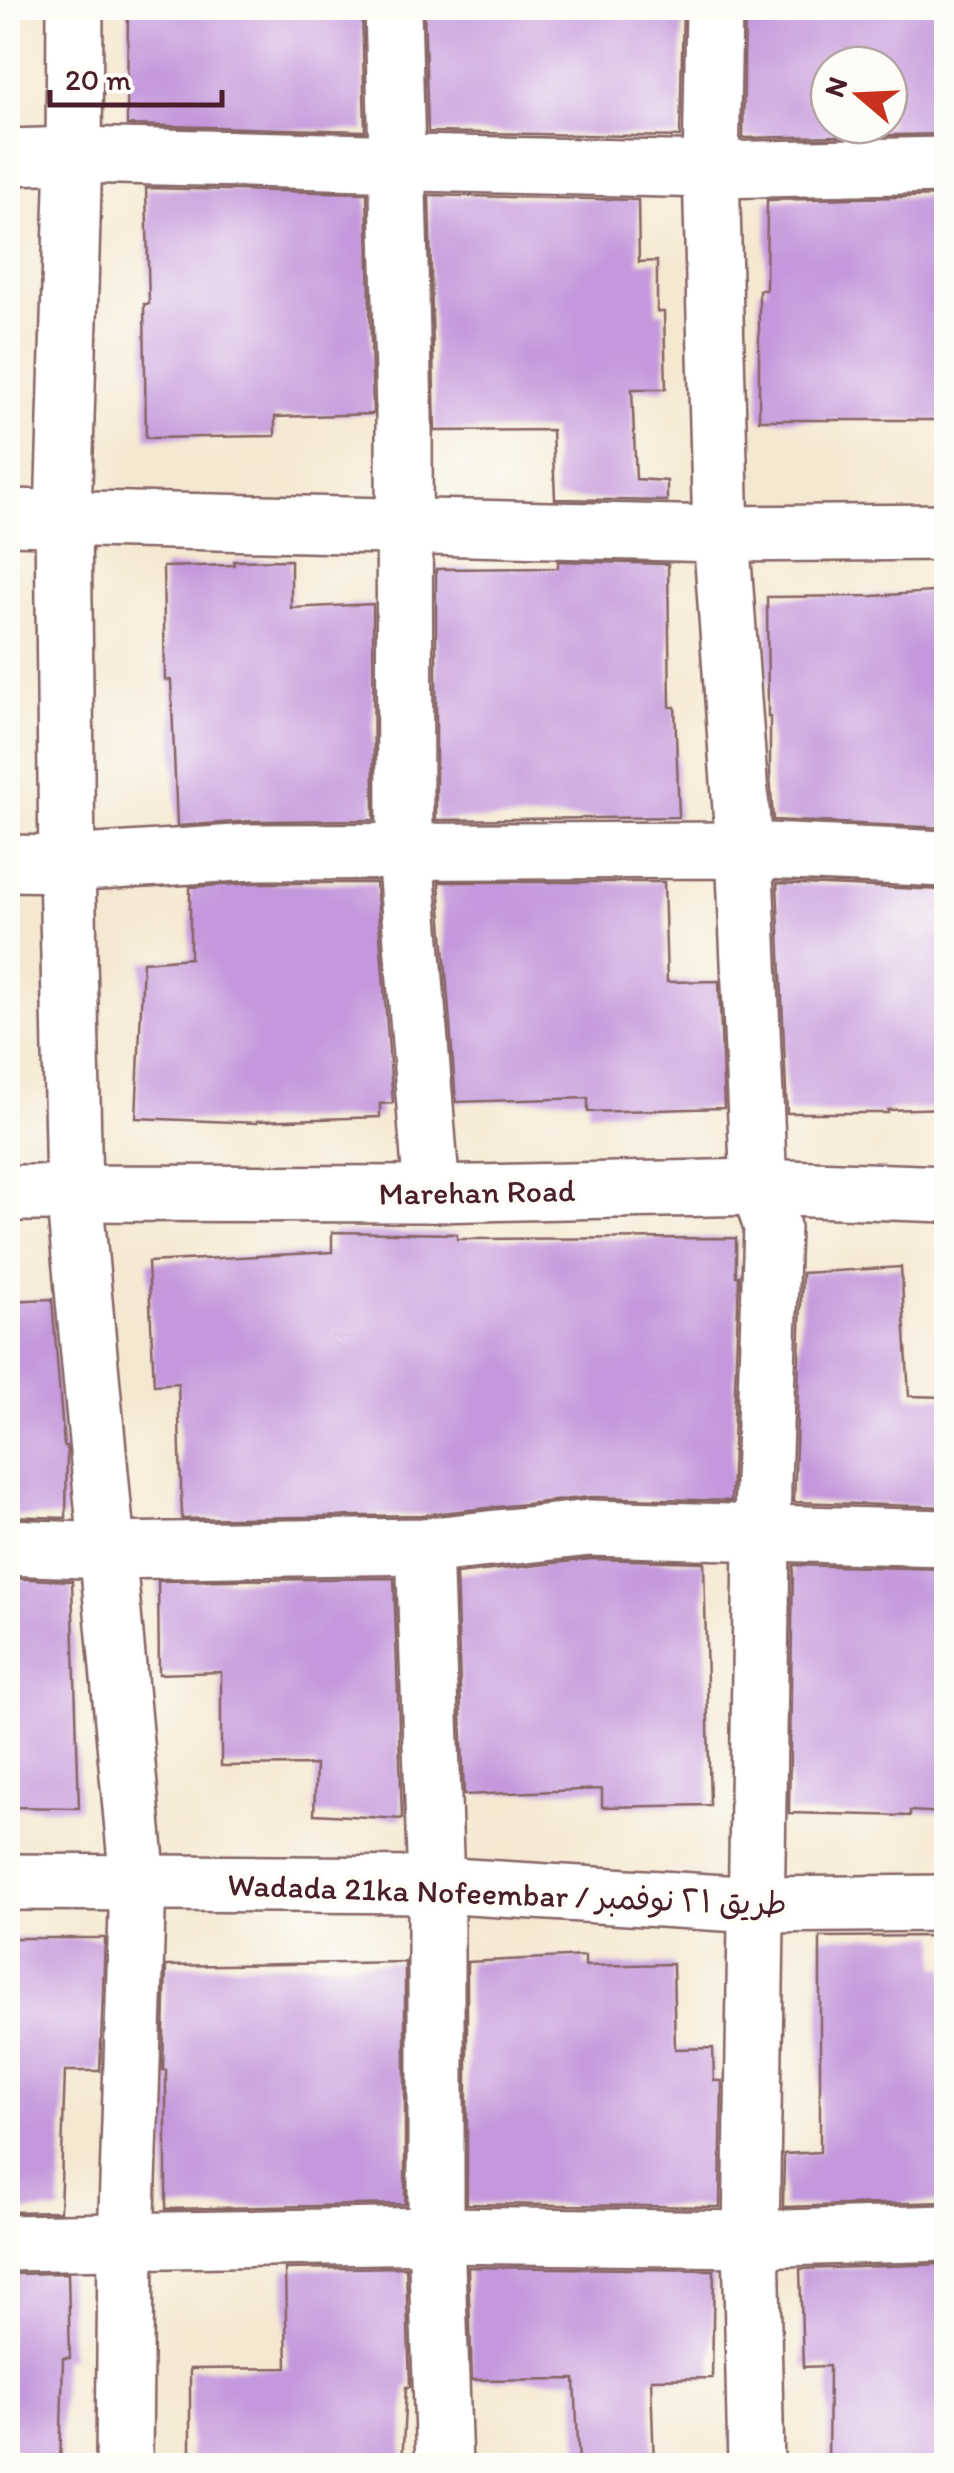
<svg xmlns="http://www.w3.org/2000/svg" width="954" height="2473" font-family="Itim,'Playpen Sans Arabic',sans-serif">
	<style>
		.building { fill: #c498dc; fill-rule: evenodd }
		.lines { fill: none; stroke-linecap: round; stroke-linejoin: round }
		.minor-casing { stroke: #866565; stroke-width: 60 }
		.minor { stroke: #fff; stroke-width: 55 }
		.labels { text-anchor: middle; stroke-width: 8; stroke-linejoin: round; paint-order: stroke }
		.street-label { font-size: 32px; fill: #4a1f2b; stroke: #fdfcf7 }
	</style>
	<rect width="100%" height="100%" fill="#fdfcf7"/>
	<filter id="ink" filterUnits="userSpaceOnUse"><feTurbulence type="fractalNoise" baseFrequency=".01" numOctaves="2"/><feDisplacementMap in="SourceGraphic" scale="20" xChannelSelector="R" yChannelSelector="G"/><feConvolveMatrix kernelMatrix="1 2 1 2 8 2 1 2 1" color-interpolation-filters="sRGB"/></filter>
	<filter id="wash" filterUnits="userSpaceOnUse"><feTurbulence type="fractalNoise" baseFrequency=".0048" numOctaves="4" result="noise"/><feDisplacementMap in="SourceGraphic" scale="40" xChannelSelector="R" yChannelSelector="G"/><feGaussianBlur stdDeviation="2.25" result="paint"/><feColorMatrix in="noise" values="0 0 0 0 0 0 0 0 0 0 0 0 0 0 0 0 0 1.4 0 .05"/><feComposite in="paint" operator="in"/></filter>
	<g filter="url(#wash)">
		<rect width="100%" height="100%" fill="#f5e8d1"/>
		<g id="blocks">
			<!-- building -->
			<g class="building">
				<polygon points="128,8 362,8 365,131 127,125"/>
				<polygon points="424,8 683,8 680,137 428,132"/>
				<path d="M745 8H946V134L743 138ZM829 65H889V125H829Z"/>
				<polygon points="146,188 367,193 373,414 275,417 275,436 146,438 144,304 149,304"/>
				<polygon points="429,195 638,200 639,262 657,261 657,312 664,312 666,389 632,389 636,479 667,481 667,501 555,499 552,430 435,431"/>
				<polygon points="946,196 946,420 759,420 759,290 766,290 767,200"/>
				<polygon points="291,560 291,608 373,604 374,820 252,821 177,826 171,680 165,680 163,567 234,565 234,561"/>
				<polygon points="558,561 668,564 670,707 675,707 679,817 436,820 436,569 558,568"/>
				<polygon points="946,591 946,828 773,820 770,774 770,717 768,717 767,597 873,596"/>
				<polygon points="439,882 664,882 667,982 719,981 724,1108 588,1112 588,1098 456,1102"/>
				<polygon points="253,883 376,883 393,1103 380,1104 380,1117 257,1121 257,1123 136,1118 143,962 190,958 190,887"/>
				<polygon points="777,883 946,890 946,1108 888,1110 888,1113 787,1113"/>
				<polygon points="332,1232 457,1234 457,1239 736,1238 736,1276 739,1276 731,1501 591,1497 422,1515 182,1519 178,1383 154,1385 148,1262 332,1252"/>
				<polygon points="901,1267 909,1396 946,1397 946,1507 794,1502 802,1273"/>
				<polygon points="52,1299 64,1446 66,1446 67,1450 66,1518 8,1516 8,1301"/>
				<polygon points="591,1559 704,1562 710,1805 602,1807 602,1789 464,1795 456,1574"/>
				<polygon points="793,1565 946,1569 946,1813 910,1811 910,1816 789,1813"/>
				<polygon points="8,1578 72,1581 79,1808 8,1807"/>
				<polygon points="394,1578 402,1819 314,1814 316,1765 221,1766 221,1672 159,1674 158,1581"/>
				<polygon points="937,1936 937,1967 946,1967 946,2202 783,2207 784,2154 820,2152 820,1937"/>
				<polygon points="8,1938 105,1938 100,2071 65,2071 60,2211 8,2212"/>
				<polygon points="585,1956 585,1966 673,1964 675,2049 713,2048 714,2081 722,2081 720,2207 467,2204 467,1962"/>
				<polygon points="405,1962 405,2204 166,2209 166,2070 163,2070 166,1966"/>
				<polygon points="946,2264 946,2466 828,2466 829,2366 803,2367 800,2269"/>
				<polygon points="406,2267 410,2387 406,2387 402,2466 190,2466 190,2369 287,2368 285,2269"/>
				<polygon points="468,2267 714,2270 712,2378 651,2379 654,2466 579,2466 575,2379 472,2380"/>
				<polygon points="68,2273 70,2358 63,2358 60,2466 8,2466 8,2274"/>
			</g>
		</g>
	</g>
	<g filter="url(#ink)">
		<use href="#blocks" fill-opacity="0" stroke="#866565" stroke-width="2.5"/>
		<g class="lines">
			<defs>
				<g id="minor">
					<polyline points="75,8 74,155 63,517 67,864 74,1192 138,1883 126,2242 124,2466"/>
					<polyline points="393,8 404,411 405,853 432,1194"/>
					<polyline points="714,8 711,170 721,534 744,850 759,1187 772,1227 763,1481 751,2239 756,2466"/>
					<polyline points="8,157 74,155 711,170 946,165"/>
					<polyline points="8,517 721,534 946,532"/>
					<polyline points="8,863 67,864 252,852 744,850 946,859"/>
					<polyline points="8,1193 432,1194 759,1187 946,1194"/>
					<polyline points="424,1546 436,1885 436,2235 444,2466"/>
					<polyline points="8,1547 107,1551 424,1546 590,1528 946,1538"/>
					<polyline points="8,1882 436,1885 756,1905 946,1903"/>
					<polyline points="8,2243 436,2235 751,2239 946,2233"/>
				</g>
			</defs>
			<!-- minor casing -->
			<use href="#minor" class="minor-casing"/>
			<!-- minor -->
			<use href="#minor" class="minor"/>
		</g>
	</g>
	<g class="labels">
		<!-- street labels -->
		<g class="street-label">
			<text transform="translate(477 1192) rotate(-1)" y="11">Marehan Road</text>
			<text transform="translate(507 1894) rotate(2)" y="11">Wadada 21ka Nofeembar / طريق ٢١ نوفمبر</text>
		</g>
	</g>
	<!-- margin -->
	<rect width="954" height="2473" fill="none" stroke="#fdfcf7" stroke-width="40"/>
	<!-- north arrow -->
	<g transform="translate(859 95) rotate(289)"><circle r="48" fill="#fdfcf7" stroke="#b5a4a5" stroke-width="2.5"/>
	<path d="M0-8L18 38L0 25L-18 38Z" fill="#c8321e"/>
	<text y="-15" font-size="28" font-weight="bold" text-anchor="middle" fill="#4a1f2b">N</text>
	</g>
	<!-- scale -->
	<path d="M50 90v15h172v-15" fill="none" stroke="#4a1f2b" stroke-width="5"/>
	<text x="65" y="90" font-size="30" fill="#4a1f2b" stroke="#fdfcf7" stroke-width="8" paint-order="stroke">20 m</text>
</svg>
